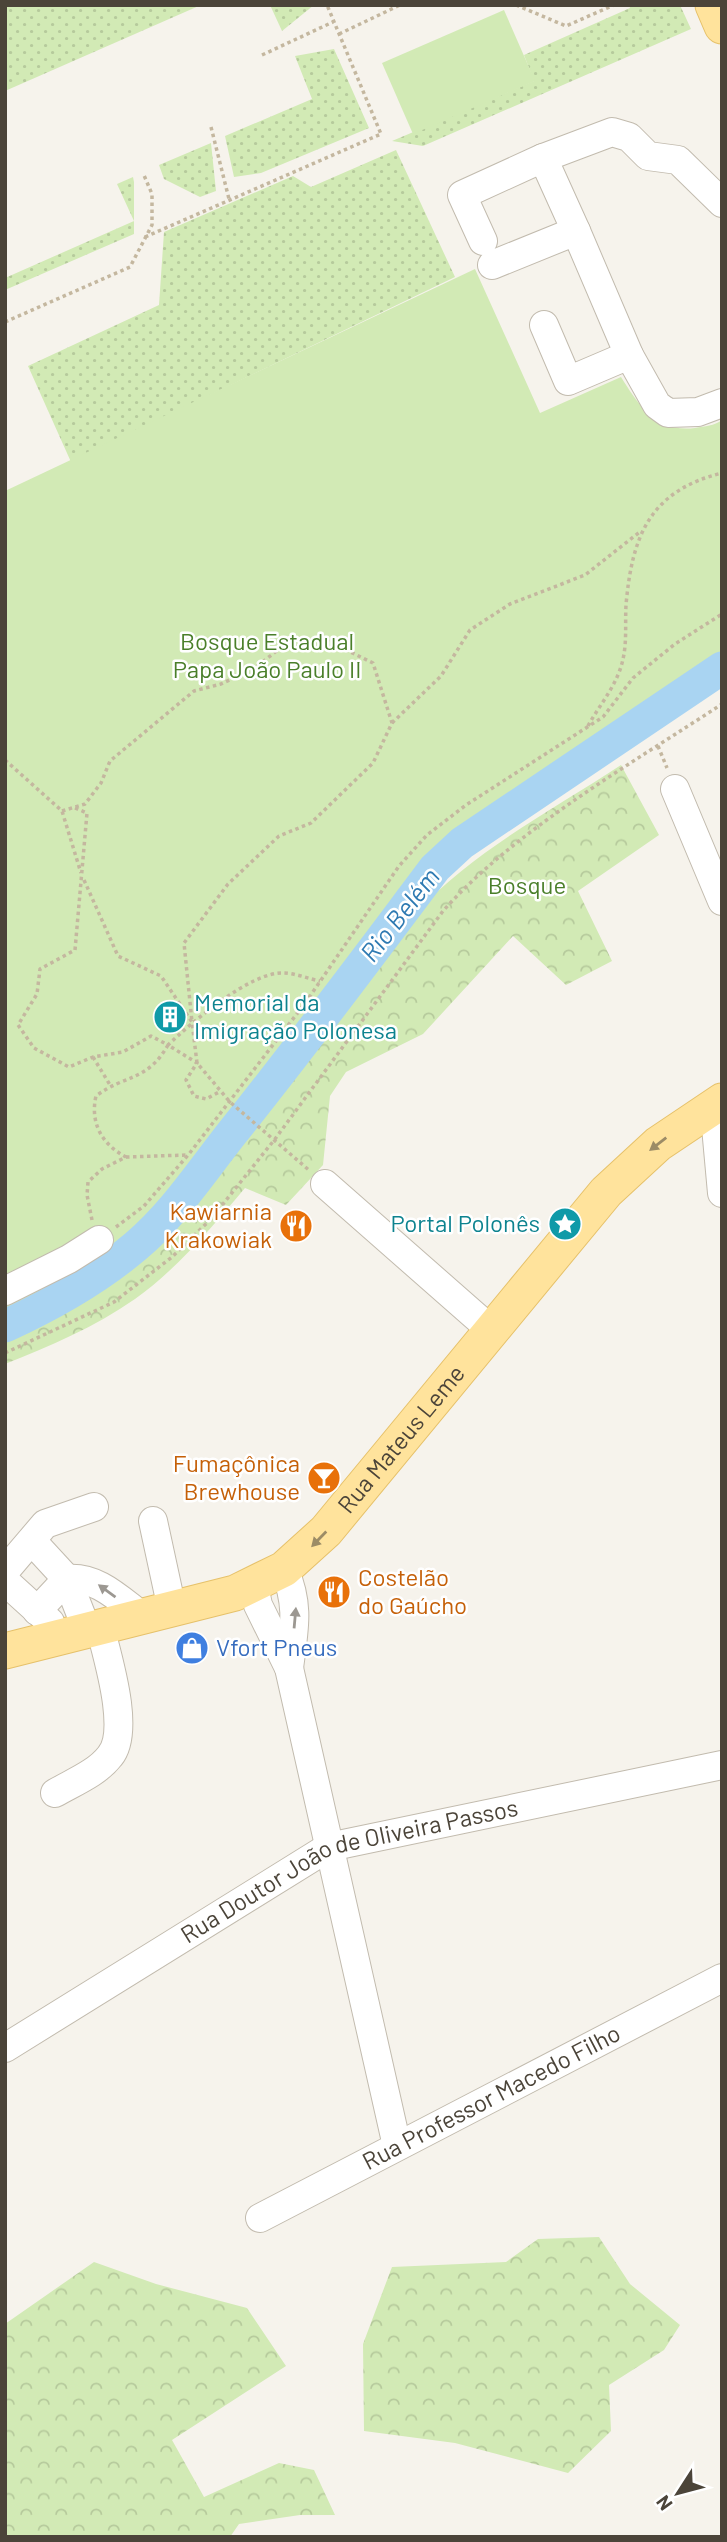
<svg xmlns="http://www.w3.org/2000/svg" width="727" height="2542" font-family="Barlow,sans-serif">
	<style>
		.grass { fill: url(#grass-dots) }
		.forest { fill: url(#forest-crowns) }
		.green { fill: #d2eab5 }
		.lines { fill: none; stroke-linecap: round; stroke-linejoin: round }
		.river { stroke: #a9d4f2; stroke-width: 33 }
		.minor-casing { stroke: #c2bbae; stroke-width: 30 }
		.major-casing { stroke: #e6c16a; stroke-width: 37 }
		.path { stroke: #c4b79f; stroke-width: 3.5; stroke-dasharray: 3.5 3.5; stroke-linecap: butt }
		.minor { stroke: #fff; stroke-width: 28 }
		.major { stroke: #ffe39c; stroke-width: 35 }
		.oneway { fill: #9c8c66 }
		.oneway2 { fill: #9c9892 }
		.labels { text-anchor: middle; stroke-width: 5; stroke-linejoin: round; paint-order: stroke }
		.park-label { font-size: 24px; fill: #4a7f2a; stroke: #fff }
		.culture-label { font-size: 24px; fill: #0d838f; stroke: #fff; text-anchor: start }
		.food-label { font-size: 24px; fill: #c56008; stroke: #fff; text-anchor: end }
		.street-label { font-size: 24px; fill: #4b4439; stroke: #fff }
		.shop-label { font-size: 24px; fill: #366cbe; stroke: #fff; text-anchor: start }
		.water-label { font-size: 26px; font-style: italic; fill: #2e7ab2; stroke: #fff }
	</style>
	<defs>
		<pattern id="grass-dots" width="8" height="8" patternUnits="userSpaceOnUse" patternTransform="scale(1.75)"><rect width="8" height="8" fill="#d2eab5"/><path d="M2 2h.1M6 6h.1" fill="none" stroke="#b6ca9c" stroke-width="1.8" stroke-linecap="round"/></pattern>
		<pattern id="forest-crowns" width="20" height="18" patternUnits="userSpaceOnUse" patternTransform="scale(1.75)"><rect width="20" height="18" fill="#d2eab5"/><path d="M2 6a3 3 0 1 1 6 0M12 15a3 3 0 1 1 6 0" fill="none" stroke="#b6ca9c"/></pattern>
	</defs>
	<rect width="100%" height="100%" fill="#f6f3ec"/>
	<!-- grass -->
	<g class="grass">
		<polygon points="5,5 201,5 5,91"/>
		<polygon points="270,5 314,5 282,31"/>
		<polygon points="629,5 680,5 691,29 423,146 392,141 534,81 524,55 630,8"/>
		<polygon points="334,49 369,128 261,173 234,177 225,136 312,99 295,56"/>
		<polygon points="211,143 216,191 200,197 164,179 159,165"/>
		<polygon points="396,150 455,277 71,462 28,366 159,305 164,232 293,176 311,187"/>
		<polygon points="133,177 134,182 134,234 5,290 5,278 134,221 117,184"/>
	</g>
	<!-- forest -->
	<g class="forest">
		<path d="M621 765 659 835 578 891 612 961 566 985 513 936 423 1034 346 1072 330 1096 323 1165 286 1205 245 1188C212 1227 177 1269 135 1299 95 1327 50 1346 5 1364V1298L78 1261 100 1283C184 1216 252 1129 316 1044 349 1000 379 953 416 913 473 851 551 811 621 765Z"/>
		<polygon points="599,2237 630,2284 680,2325 664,2350 609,2385 611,2431 568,2473 455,2443 364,2431 363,2344 392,2267 506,2262 538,2239"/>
		<polygon points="94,2262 156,2284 247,2308 286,2366 172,2440 204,2497 279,2463 314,2470 335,2515 300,2515 239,2524 230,2537 5,2537 5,2324"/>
	</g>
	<!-- green -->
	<g class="green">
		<polygon points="504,10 535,81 413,134 382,63"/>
		<path d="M475 269 540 413 621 377C639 406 657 433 695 428 705 426 714 426 722 420V660L464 830 429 863 317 1012 171 1194 127 1240 95 1262 85 1236 5 1275V491Z"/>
	</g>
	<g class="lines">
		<!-- river -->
		<path class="river" d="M5 1326C51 1305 97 1279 136 1246 173 1215 202 1171 232 1133 302 1046 368 957 435 868L462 843 722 668"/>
		<defs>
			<g id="minor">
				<polyline points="576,231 629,355"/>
				<polyline points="483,241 462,195 543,158 612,132 629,137 648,156 678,160 722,203"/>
				<polyline points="492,265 576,231 543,158"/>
				<polyline points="544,325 568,381 629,355 657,405 668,413 698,412 722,403"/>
				<polyline points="675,789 722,901"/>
				<polyline points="714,1105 722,1193"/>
				<polyline points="325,1184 490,1329"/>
				<polyline points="5,1291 69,1259 99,1240"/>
				<polyline points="153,1521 172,1609"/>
				<polyline points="32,1541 67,1579 87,1630"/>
				<path d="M284 1569C300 1606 294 1629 289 1668"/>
				<polyline points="5,1571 45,1524 94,1507"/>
				<polyline points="5,1581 50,1622"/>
				<polyline points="254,1586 258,1605 289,1668 397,2146"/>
				<path d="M37 1611 67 1579C97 1576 119 1599 142 1616"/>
				<path d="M55 1793C74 1782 97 1773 110 1756 131 1731 107 1656 100 1627"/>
				<path id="s1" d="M5 2048 329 1847 722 1765"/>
				<path id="s2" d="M260 2218 722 1978"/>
			</g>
			<g id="major">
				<polyline points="713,5 722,26"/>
				<path id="s3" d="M5 1651 235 1593 284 1569 326 1531 606 1192 658 1144 722 1101"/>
			</g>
		</defs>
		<!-- minor casing -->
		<use href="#minor" class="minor-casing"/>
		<!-- major casing -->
		<use href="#major" class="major-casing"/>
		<!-- path -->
		<g class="path">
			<polyline points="516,5 566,26 614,5"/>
			<polyline points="339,34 400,5"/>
			<polyline points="262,55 333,22"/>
			<polyline points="211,127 229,199"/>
			<polyline points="145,237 381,134 327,5"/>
			<polyline points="5,322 130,267 152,225 152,194 143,173"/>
			<polyline points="392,723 441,676 470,630 510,604 585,575 641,531"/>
			<path d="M588 726C600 704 618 684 623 659 627 642 625 623 626 605 632 537 649 491 722 473"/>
			<polyline points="658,746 667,768"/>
			<polyline points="5,760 62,811 81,873"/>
			<path d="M75 808 87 813 75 950 40 969 37 994 18 1025 34 1048 69 1067 93 1057 123 1052 151 1036 168 1045C191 1023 250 972 283 973 295 973 309 979 320 981"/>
			<polyline points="62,811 85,804 101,783 110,761 194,691 221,684 255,668 288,642 328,641 373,663 392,723 373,763 311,823 279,836 228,884 184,943 192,1022"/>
			<polyline points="84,880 118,956 161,976 192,1022 197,1063 230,1102 310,1171"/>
			<polyline points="93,1057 110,1085"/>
			<polyline points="126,1157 187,1155"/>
			<path d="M92 1220 87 1195 88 1182 102 1169 126 1157C101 1144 90 1122 96 1096 125 1074 147 1082 168 1045L197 1063 186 1080 194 1096 206 1099 221 1091"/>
			<polyline points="116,1227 144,1206 189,1154 306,1002 399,866 427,835 466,805 603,717 633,678 675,644 722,614"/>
			<path d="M5 1353 114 1302 172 1257 211 1219 275 1139 443 911C515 830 631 764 722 704"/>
		</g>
		<!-- minor -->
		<use href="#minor" class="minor"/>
		<!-- major -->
		<use href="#major" class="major"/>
	</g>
	<!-- one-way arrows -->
	<defs><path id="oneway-solid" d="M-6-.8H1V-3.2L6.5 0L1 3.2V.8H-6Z" transform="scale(1.75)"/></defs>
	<g class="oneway">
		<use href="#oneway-solid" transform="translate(658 1144) rotate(142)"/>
		<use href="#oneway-solid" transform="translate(319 1539) rotate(134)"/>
	</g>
	<g class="oneway2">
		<use href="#oneway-solid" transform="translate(107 1591) rotate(-144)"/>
		<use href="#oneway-solid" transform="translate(295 1618) rotate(-85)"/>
	</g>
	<!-- icons -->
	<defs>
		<symbol id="building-disc" viewBox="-11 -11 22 22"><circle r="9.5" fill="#0f9aa8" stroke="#fff"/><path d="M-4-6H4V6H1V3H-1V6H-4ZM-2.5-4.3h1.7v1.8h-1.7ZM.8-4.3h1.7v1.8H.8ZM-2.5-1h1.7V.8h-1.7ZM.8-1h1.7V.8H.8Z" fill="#fff"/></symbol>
		<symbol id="sight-disc" viewBox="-11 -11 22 22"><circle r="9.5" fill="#0f9aa8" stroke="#fff"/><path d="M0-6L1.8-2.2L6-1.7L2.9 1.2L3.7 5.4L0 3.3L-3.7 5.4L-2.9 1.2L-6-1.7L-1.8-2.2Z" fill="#fff"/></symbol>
		<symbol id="restaurant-disc" viewBox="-11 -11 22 22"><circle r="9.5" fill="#e8710a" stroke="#fff"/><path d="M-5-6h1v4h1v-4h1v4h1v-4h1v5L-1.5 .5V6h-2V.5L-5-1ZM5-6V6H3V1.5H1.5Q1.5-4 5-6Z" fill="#fff"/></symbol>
		<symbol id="bar-disc" viewBox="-11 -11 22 22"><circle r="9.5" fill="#e8710a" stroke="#fff"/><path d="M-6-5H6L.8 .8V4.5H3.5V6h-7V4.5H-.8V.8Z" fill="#fff"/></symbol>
		<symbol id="shop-disc" viewBox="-11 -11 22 22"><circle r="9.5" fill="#3f7fe0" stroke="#fff"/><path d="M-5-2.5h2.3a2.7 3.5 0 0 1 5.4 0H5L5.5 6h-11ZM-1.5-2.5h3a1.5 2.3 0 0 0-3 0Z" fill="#fff"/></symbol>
	</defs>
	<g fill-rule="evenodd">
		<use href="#building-disc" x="151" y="998" width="38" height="38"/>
		<use href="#sight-disc" x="546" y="1205" width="38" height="38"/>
		<use href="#restaurant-disc" x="277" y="1207" width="38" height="38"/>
		<use href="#bar-disc" x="305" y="1459" width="38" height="38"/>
		<use href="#restaurant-disc" x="315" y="1573" width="38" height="38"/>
		<use href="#shop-disc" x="173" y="1629" width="38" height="38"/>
	</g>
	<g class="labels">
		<!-- park labels -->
		<g class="park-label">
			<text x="267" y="650">Bosque Estadual<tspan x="267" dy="28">Papa João Paulo II</tspan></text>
			<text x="527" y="894">Bosque</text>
		</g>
		<!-- culture labels -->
		<g class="culture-label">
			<text x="194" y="1011">Memorial da<tspan x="194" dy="28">Imigração Polonesa</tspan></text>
			<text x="540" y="1232" text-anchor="end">Portal Polonês</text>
		</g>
		<!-- food labels -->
		<g class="food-label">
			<text x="272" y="1220">Kawiarnia<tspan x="272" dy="28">Krakowiak</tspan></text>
			<text x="300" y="1472">Fumaçônica<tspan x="300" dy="28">Brewhouse</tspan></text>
			<text x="358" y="1586" text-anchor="start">Costelão<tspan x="358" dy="28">do Gaúcho</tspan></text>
		</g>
		<!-- street labels -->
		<g class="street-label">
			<text dy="8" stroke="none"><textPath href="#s3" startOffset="467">Rua Mateus Leme</textPath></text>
			<text dy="8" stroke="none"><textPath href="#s1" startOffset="392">Rua Doutor João de Oliveira Passos</textPath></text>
			<text dy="8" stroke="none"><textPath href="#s2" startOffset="261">Rua Professor Macedo Filho</textPath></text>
		</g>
		<!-- shop labels -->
		<g class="shop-label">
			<text x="216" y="1656">Vfort Pneus</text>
		</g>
		<!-- water labels -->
		<g class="water-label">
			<text transform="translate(400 915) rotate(-52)" y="9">Rio Belém</text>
		</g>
	</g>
	<!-- border -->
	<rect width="727" height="2542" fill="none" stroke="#4b4439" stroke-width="14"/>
	<!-- north arrow -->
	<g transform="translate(678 2493) rotate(234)" stroke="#ffffff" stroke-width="5" paint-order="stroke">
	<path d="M0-5L12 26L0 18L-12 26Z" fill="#4b4439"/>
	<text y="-10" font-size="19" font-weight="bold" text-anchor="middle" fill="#4b4439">N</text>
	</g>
</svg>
